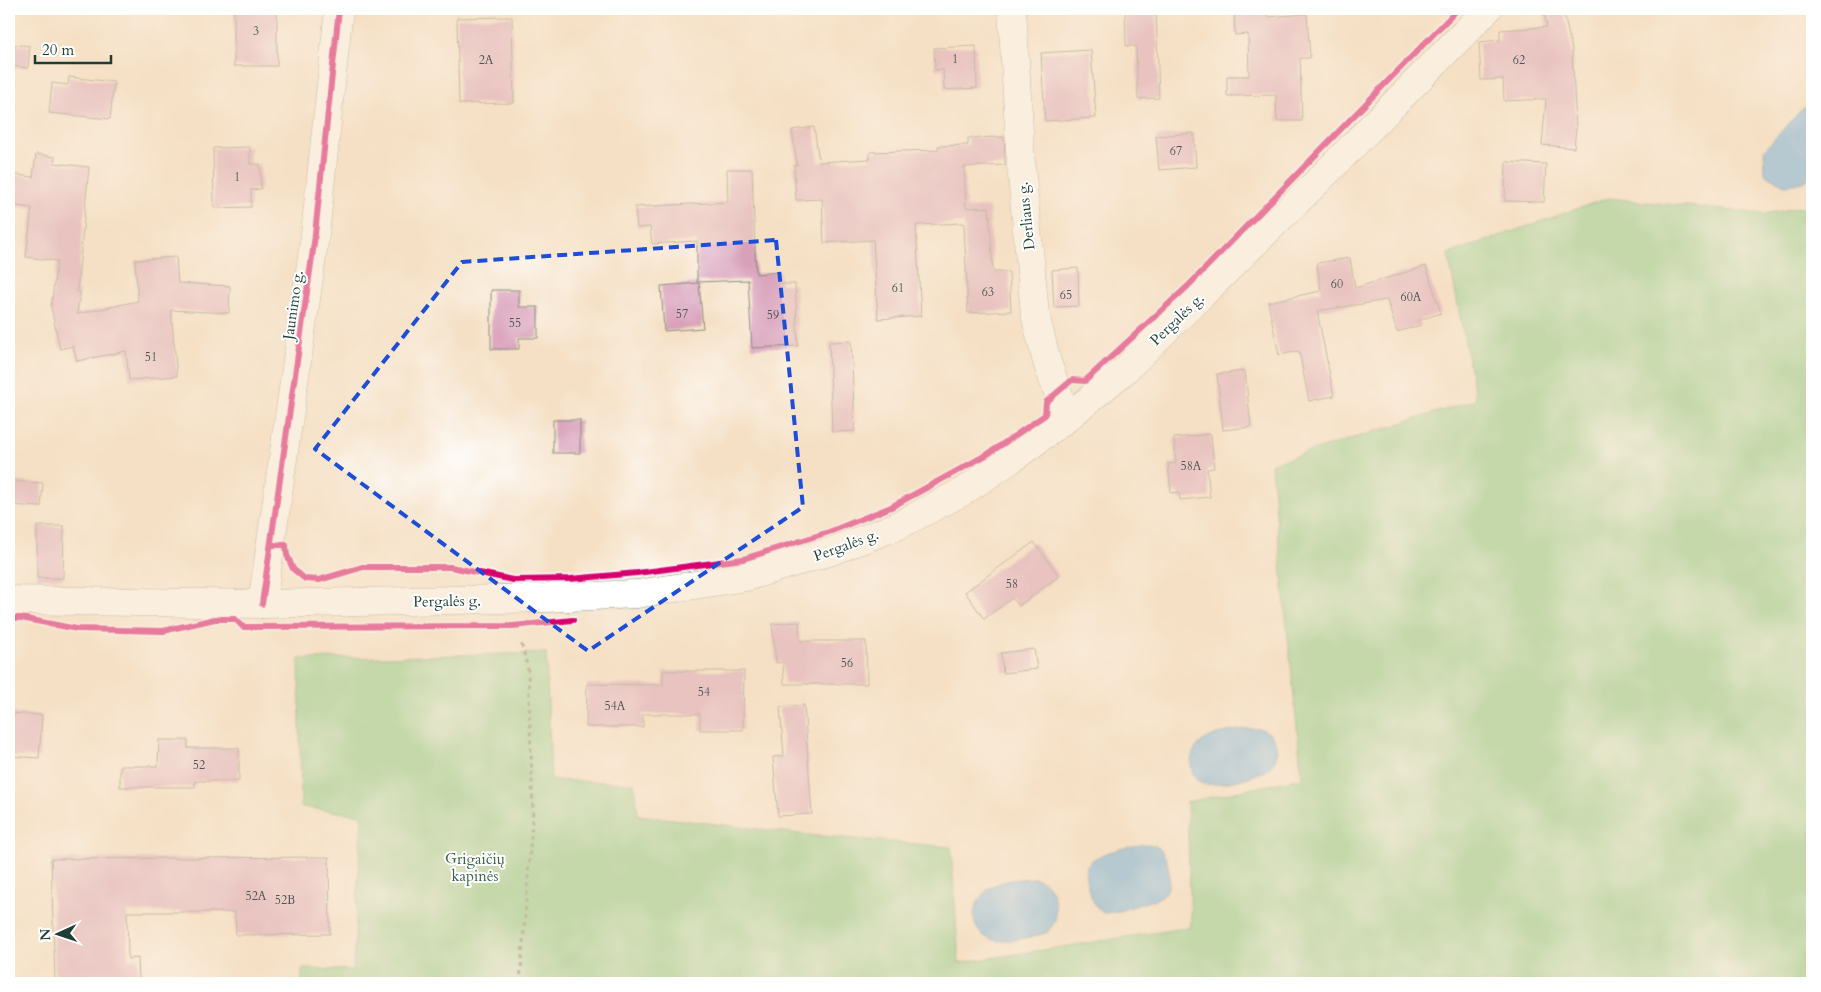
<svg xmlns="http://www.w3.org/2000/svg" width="1821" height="992" font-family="Cardo,serif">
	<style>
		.green { fill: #89cf89; stroke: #54865e }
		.water { fill: #69adde; stroke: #447589 }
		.building { fill: #d9a0ba }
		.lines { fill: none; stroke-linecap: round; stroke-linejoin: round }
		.minor-casing { stroke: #8a8e7c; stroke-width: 29 }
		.major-casing { stroke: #8a8e7c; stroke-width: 29 }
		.path { stroke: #8a8e7c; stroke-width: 3; stroke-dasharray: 4 4; stroke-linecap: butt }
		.minor { stroke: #fff; stroke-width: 28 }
		.major { stroke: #fff; stroke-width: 28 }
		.cycleway-casing { stroke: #fff; stroke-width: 9 }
		.cycleway { stroke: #d6006c; stroke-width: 6 }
		.marked { fill: none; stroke: #1d4ed8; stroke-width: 4; stroke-dasharray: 10 6; stroke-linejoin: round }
		.labels { text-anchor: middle; stroke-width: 4; stroke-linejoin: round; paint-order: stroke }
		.number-label { font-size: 12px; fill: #4e5656 }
		.street-label { font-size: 15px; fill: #1f3d34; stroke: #fff }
		.park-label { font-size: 15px; fill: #3a6249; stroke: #fff }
	</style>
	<rect width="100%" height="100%" fill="#fff"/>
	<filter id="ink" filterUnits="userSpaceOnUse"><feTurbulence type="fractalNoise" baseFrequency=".02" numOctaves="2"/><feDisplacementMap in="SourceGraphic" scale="10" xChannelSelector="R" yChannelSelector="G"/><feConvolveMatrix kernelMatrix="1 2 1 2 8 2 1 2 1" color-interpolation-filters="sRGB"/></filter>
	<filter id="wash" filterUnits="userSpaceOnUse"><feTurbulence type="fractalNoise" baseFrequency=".0096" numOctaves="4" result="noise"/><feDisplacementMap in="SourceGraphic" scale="20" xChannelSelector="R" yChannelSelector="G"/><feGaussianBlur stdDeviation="1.12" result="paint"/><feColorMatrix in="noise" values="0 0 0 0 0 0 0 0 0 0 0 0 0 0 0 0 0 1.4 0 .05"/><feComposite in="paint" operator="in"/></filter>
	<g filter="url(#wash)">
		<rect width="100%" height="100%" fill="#f5e0c5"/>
		<!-- green -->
		<polygon class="green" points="1608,198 1764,214 1812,205 1812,983 302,983 302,969 353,970 362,815 301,807 299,659 546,653 551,780 634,783 638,815 809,835 951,847 959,963 1191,927 1187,802 1302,778 1271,464 1476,400 1448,254"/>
		<!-- water -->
		<g class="water">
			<path d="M1803 108 1812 109V173C1808 184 1795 184 1784 185L1765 174 1764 150Z"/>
			<path d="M1243 729C1250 729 1260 727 1266 731 1279 739 1280 757 1270 767 1261 776 1211 789 1200 783 1200 783 1195 778 1195 778 1191 771 1190 763 1192 756 1199 734 1224 733 1243 729Z"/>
			<path d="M1148 844C1151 845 1154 845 1156 846 1167 852 1171 873 1169 884 1168 891 1163 896 1156 899L1116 912 1103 913C1094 906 1091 898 1088 887 1087 881 1084 874 1086 868 1090 853 1134 845 1148 844Z"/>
			<path d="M1035 878C1056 883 1056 904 1055 922L1047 933C1032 936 1007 944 993 940 964 932 972 898 993 886 1005 879 1021 879 1035 878Z"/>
		</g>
		<g id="blocks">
			<!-- building -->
			<g class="building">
				<rect x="234" y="9" width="43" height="57"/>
				<polygon points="1125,9 1156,9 1159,98 1138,99 1136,46 1126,46"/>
				<polygon points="1234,9 1267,9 1268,17 1307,14 1310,58 1300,58 1302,121 1277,121 1276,95 1227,96 1227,76 1249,76 1248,34 1235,35"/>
				<polygon points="1563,9 1572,50 1576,128 1574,148 1542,145 1546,99 1504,101 1503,79 1481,80 1479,42 1500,40 1500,30 1547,27 1544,13"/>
				<polygon points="512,17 514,103 459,104 457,18"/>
				<polygon points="9,44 30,46 28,68 9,66"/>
				<polygon points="976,46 977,88 944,90 943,69 935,70 934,48"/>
				<polygon points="1091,50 1096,118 1045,121 1041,53"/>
				<polygon points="69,77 114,82 110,119 49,113 52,83 68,85"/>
				<polygon points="814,127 819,162 870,159 870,152 938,150 938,146 968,145 968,138 1004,137 1005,165 964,167 966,208 989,207 993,272 1009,272 1011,311 968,313 964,223 916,225 921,316 878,319 873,240 824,243 822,199 796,200 794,165 797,165 792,130"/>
				<polygon points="1194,133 1196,167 1159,170 1156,136"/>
				<polygon points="250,147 250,164 260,164 261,189 251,190 251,207 214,208 213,148"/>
				<polygon points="36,154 55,157 54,163 89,167 77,291 80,292 77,314 138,301 135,260 176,257 178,283 230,286 229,313 171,310 177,376 129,380 126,351 77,361 73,346 60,349 51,307 57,261 26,257 32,208 9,205 9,174 33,177"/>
				<polygon points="1506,162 1546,164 1544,202 1505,201"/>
				<polygon points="727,169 752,169 756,274 780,272 781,284 795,284 798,346 752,348 748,280 697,282 697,241 652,244 650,227 637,228 635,207 728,202"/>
				<polygon points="1350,258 1355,288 1426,266 1441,313 1419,320 1421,325 1397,332 1387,300 1317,311 1334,396 1309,401 1299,351 1279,355 1268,302 1321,291 1317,263"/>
				<polygon points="1078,268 1079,306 1054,307 1052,270"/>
				<polygon points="699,283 703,328 664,331 661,286"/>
				<polygon points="491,290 519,290 519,307 538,307 538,338 519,338 519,349 491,349"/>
				<polygon points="851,341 855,431 832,432 829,342"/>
				<polygon points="1245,371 1251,427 1223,430 1217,374"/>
				<rect x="553" y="420" width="27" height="33"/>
				<polygon points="1211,434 1214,468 1207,469 1210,497 1180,500 1179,492 1171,493 1168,464 1176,463 1174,438"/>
				<polygon points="9,481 43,483 41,507 9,505"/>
				<polygon points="37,526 64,526 63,578 37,578"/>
				<polygon points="1034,542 1059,576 1019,606 1012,598 984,619 965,592"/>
				<polygon points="799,622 800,641 866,641 867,684 784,684 783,662 776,663 772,624"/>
				<polygon points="1034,649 1037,669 1003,673 1001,653"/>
				<polygon points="663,671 744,671 743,730 700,730 700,714 643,714 643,727 586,727 587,684 663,685"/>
				<polygon points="804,705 812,814 778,816 773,757 784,756 780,707"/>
				<polygon points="9,713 42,715 39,758 9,756"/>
				<polygon points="159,740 188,740 188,748 239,748 239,781 195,781 195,787 120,787 120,766 158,766"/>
				<polygon points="329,857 330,934 236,935 235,912 127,912 128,959 138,958 139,983 55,983 51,859"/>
			</g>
		</g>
	</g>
	<g filter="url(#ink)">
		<use href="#blocks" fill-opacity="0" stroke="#8a8e7c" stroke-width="1"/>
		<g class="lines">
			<defs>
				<g id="minor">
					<polyline points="1012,9 1021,165 1035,314 1047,362 1067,418"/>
					<polyline points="262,604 314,243 339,9"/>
				</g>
				<polyline id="major" points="9,600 262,604 546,598 637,594 746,577 832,551 897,526 962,492 1009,461 1067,418 1125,370 1320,179 1488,9"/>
			</defs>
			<!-- minor casing -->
			<use href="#minor" class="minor-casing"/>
			<!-- major casing -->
			<use href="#major" class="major-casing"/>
			<!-- path -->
			<polyline class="path" points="520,983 533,810 528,669 521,642"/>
			<!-- minor -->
			<use href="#minor" class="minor"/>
			<!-- major -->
			<use href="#major" class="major"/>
			<defs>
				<g id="cycleway">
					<polyline points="271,545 286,545 287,555 293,569 305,579 319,580 363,567 451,567 513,580 570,579 637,573 743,559 829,532 891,507 988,454 1045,415 1046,402 1072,380 1085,381 1188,286 1458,9"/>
					<polyline points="262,604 314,243 339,9"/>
					<polyline points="9,618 21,618 77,629 163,631 215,619 235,619 243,627 512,626 573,620"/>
				</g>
			</defs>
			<!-- cycleway casing -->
			<use href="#cycleway" class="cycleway-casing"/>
			<!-- cycleway -->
			<use href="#cycleway" class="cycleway"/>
		</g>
	</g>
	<!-- marked area -->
	<path d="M0 0H1821V992H0ZM776 240 803 507 588 651 315 449 462 262Z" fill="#f5e0c5" fill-opacity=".55" fill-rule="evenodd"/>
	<path class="marked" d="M776 240 803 507 588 651 315 449 462 262Z"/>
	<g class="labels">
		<!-- number labels -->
		<g class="number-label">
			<text x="256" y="35">3</text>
			<text x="955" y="63">1</text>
			<text x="486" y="64">2A</text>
			<text x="1519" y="64">62</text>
			<text x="1176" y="155">67</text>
			<text x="237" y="181">1</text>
			<text x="1337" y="288">60</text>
			<text x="898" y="292">61</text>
			<text x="988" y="296">63</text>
			<text x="1066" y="299">65</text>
			<text x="1411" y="301">60A</text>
			<text x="682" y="318">57</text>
			<text x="773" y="319">59</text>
			<text x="515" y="327">55</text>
			<text x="151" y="361">51</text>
			<text x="1191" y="470">58A</text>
			<text x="1012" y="588">58</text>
			<text x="847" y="667">56</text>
			<text x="704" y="696">54</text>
			<text x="615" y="710">54A</text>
			<text x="199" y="769">52</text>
			<text x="256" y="900">52A</text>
			<text x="285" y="904">52B</text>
		</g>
		<!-- street labels -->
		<g class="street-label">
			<text transform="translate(1026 216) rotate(-96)" y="5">Derliaus g.</text>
			<text transform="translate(293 305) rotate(-82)" y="5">Jaunimo g.</text>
			<text transform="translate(1177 319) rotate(-44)" y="5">Pergalės g.</text>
			<text transform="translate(846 545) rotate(-20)" y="5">Pergalės g.</text>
			<text transform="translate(447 601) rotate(-1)" y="5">Pergalės g.</text>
		</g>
		<!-- park labels -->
		<g class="park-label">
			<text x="475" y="864">Grigaičių<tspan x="475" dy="17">kapinės</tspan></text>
		</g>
	</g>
	<!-- margin -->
	<rect width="1821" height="992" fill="none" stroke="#fff" stroke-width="30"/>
	<!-- north arrow -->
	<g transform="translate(58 934) rotate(267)" stroke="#ffffff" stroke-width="4" paint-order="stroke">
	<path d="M0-4L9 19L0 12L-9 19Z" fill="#1f3d34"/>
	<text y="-8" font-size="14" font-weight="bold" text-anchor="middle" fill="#1f3d34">N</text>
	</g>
	<!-- scale -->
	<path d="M35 55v8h76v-8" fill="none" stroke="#1f3d34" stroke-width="2.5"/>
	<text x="42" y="55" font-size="15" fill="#1f3d34" stroke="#ffffff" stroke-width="4" paint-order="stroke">20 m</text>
</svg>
